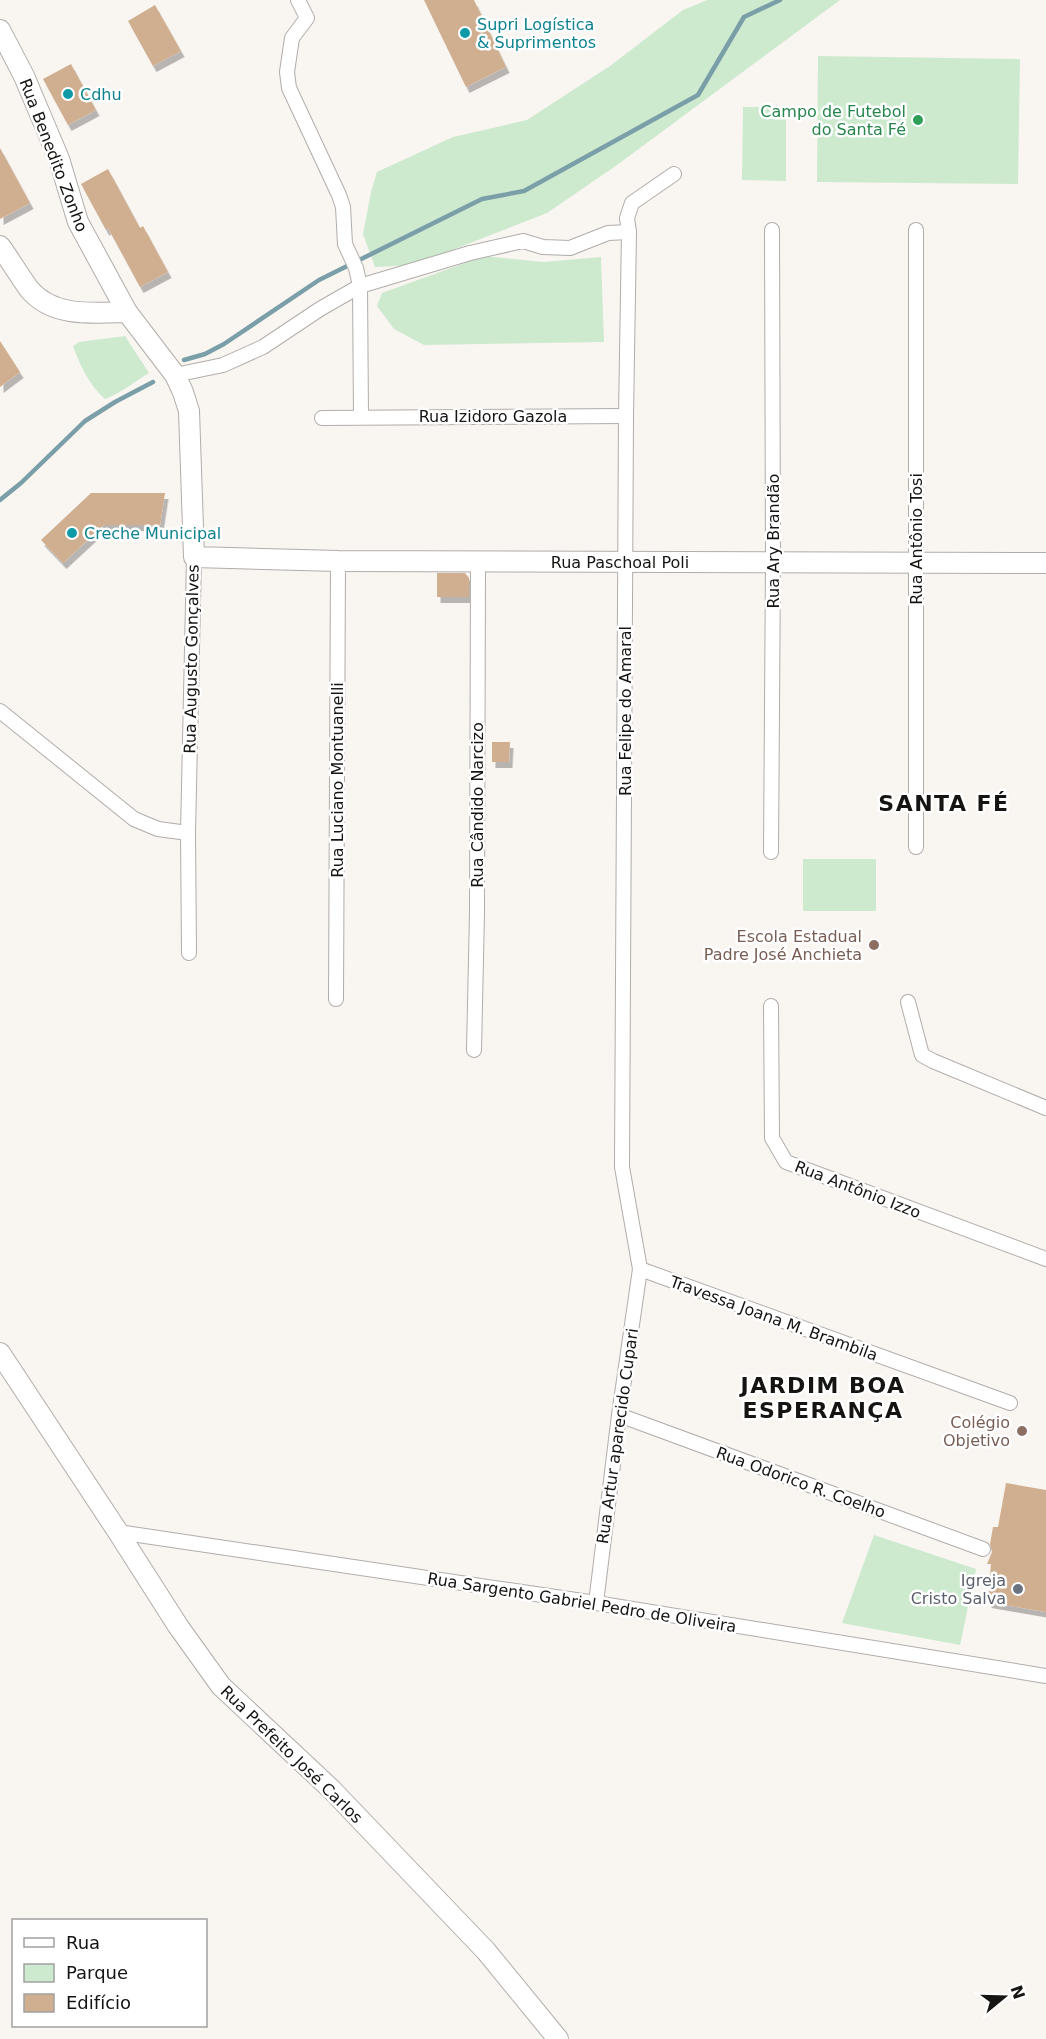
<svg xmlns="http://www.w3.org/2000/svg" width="1046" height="2039" font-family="'DejaVu Sans',sans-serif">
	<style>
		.green { fill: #cdeace }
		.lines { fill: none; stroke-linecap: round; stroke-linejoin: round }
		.stream { stroke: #7a9fa8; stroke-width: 4.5 }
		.building { fill: #d0af90; filter: url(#shadow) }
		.street-casing { stroke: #b1adaa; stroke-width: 16 }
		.secondary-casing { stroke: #b1adaa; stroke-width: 22 }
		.street { stroke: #fff; stroke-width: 14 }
		.secondary { stroke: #fff; stroke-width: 20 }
		.culture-dot { fill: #0f9aa8; stroke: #fff; stroke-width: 2 }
		.leisure-dot { fill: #2e9e5b; stroke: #fff; stroke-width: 2 }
		.education-dot { fill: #8d6e63; stroke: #fff; stroke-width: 2 }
		.worship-dot { fill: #6b7280; stroke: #fff; stroke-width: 2 }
		.labels { text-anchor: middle; stroke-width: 5; stroke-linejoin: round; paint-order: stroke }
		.culture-label { font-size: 16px; fill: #0d838f; stroke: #fff; text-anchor: start }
		.leisure-label { font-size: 16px; fill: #27864d; stroke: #fff; text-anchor: end }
		.street-label { font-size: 16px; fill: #151412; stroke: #fff }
		.education-label { font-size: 16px; fill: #785e54; stroke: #fff; text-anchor: end }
		.worship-label { font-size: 16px; fill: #5b616d; stroke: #fff; text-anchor: end }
		.district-label { font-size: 22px; font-weight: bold; letter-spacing: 1.5px; fill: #151412; stroke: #fff }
	</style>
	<defs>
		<filter id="shadow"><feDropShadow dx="3.5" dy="6" stdDeviation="0" flood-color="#0004"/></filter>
	</defs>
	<rect width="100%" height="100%" fill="#f9f5f1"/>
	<!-- green -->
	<g class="green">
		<polygon points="707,0 840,0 617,165 547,213 414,265 375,267 363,234 371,192 377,172 453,137 527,120 610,66 683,10"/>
		<polygon points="818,56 1020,59 1018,184 817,182"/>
		<polygon points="743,107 786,107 786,181 742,180"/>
		<polygon points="484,256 543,262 601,257 604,342 424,345 394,329 377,306 382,293"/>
		<path d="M125 336 149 373C134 382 121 393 105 399 89 385 80 365 73 346L79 342Z"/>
		<rect x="803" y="859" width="73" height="52"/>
		<polygon points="874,1535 976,1569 960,1645 842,1623"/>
	</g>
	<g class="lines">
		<!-- stream -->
		<g class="stream">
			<polyline points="184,360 205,354 224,344 319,280 482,199 524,191 698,95 744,17 780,0"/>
			<polyline points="0,500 21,483 85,421 115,402 153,382"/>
		</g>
	</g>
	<!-- building -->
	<g class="building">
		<polygon points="424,0 474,0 506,67 466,87"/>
		<polygon points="155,5 181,51 153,66 128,21"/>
		<polygon points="71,64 96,110 68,125 43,79"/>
		<polygon points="0,148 30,203 0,219"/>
		<polygon points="108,169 140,228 143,226 168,272 140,287 108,228 106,230 81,184"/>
		<polygon points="0,341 20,372 0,387"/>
		<polygon points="91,493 165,493 160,525 104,525 63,563 41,540"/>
		<polygon points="437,573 465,573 469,578 469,597 437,597"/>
		<polygon points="492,742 510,742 509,762 492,762"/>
		<polygon points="1006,1483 1046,1490 1046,1612 988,1602 991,1564 987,1564 992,1552 990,1544 993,1527 998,1527"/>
	</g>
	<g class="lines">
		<defs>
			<g id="street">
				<polyline points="298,0 307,18 292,38 287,72 289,88 339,195 343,207 345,244 356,268 360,286 361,416"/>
				<polyline points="916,230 916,847"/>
				<polyline points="175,375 223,365 263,347 320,309 360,286 470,253 523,241 543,247 570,248 608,233 629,232"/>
				<polyline points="322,418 626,416"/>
				<polyline points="0,711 134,819 158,829 188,833"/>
				<polyline points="771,852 773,562 772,230"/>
				<polyline points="189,953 188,833 194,557"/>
				<polyline points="336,999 338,561"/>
				<polyline points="908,1002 922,1055 933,1061 1046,1108"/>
				<polyline points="771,1006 772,1138 786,1162 1046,1259"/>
				<polyline points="474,1050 477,913 478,561"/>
				<polyline points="640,1269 1010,1403"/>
				<polyline points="619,1415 983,1549"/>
				<polyline points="118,1532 596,1603 1046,1676"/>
				<polyline points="596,1603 619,1415 640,1269 622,1167 626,416 629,232 627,218 632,203 674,174"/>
			</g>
			<g id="secondary">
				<polyline points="0,30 24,76 59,159 78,222 127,312 175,375 183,392 189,411 194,557 338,561 1046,563"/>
				<path d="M0 246C10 260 19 275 29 289 53 318 94 313 127 312"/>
				<polyline points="0,1353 118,1532 178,1626 221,1686 331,1789 486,1951 558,2039"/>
			</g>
		</defs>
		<!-- street casing -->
		<use href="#street" class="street-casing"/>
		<!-- secondary casing -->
		<use href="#secondary" class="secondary-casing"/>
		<!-- street -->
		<use href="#street" class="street"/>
		<!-- secondary -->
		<use href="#secondary" class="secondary"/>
	</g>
	<!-- markers -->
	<g class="culture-dot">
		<circle cx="465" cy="33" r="6"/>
		<circle cx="68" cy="94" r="6"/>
		<circle cx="72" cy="533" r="6"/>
	</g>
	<circle class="leisure-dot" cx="918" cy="120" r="6"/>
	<g class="education-dot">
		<circle cx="874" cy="945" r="6"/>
		<circle cx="1022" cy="1431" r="6"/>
	</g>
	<circle class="worship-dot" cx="1018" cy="1589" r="6"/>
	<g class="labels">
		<!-- culture labels -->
		<g class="culture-label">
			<text x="477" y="30">Supri Logística<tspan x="477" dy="18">&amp; Suprimentos</tspan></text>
			<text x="80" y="100">Cdhu</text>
			<text x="84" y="539">Creche Municipal</text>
		</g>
		<!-- leisure labels -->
		<g class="leisure-label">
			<text x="906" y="117">Campo de Futebol<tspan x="906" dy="18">do Santa Fé</tspan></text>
		</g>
		<!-- street labels -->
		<g class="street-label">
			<text transform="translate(54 155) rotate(69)" y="6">Rua Benedito Zonho</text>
			<text x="493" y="422">Rua Izidoro Gazola</text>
			<text transform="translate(916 539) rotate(-90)" y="6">Rua Antônio Tosi</text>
			<text transform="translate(773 541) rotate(-90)" y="6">Rua Ary Brandão</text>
			<text x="620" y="568">Rua Paschoal Poli</text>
			<text transform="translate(191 659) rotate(-89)" y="6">Rua Augusto Gonçalves</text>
			<text transform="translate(625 711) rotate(-90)" y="6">Rua Felipe do Amaral</text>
			<text transform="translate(337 780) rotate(-90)" y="6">Rua Luciano Montuanelli</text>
			<text transform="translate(477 805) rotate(-90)" y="6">Rua Cândido Narcizo</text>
			<text transform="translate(858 1189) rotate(21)" y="6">Rua Antônio Izzo</text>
			<text transform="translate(774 1318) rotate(20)" y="6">Travessa Joana M. Brambila</text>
			<text transform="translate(617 1436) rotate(-82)" y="6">Rua Artur aparecido Cupari</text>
			<text transform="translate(801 1482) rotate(20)" y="6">Rua Odorico R. Coelho</text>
			<text transform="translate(582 1602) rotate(9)" y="6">Rua Sargento Gabriel Pedro de Oliveira</text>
			<text transform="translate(292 1754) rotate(44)" y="6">Rua Prefeito José Carlos</text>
		</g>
		<!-- education labels -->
		<g class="education-label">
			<text x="862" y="942">Escola Estadual<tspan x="862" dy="18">Padre José Anchieta</tspan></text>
			<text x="1010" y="1428">Colégio<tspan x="1010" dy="18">Objetivo</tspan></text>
		</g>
		<!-- worship labels -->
		<g class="worship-label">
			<text x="1006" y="1586">Igreja<tspan x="1006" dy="18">Cristo Salva</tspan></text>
		</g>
		<!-- district labels -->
		<g class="district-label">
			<text x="944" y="811">SANTA FÉ</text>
			<text x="823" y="1393">JARDIM BOA<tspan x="823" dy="25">ESPERANÇA</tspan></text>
		</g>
	</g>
	<!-- legend -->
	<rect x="12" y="1919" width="195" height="108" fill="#ffffff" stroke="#a1a1a0" stroke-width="1.5"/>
	<rect x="24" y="1938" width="30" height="9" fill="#ffffff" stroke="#a1a1a0" stroke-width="1.5"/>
	<text x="66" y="1949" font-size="18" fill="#151412">Rua</text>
	<rect x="24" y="1964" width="30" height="18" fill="#cdeace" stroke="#a1a1a0" stroke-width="1.5"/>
	<text x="66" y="1979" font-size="18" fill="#151412">Parque</text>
	<rect x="24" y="1994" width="30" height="18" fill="#d0af90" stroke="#a1a1a0" stroke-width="1.5"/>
	<text x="66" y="2009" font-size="18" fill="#151412">Edifício</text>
	<!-- north arrow -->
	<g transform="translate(1004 1997) rotate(71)" stroke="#ffffff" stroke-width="4.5" paint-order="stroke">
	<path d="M0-4.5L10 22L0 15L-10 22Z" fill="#151412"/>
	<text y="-9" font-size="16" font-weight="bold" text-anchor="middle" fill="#151412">N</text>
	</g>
</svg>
